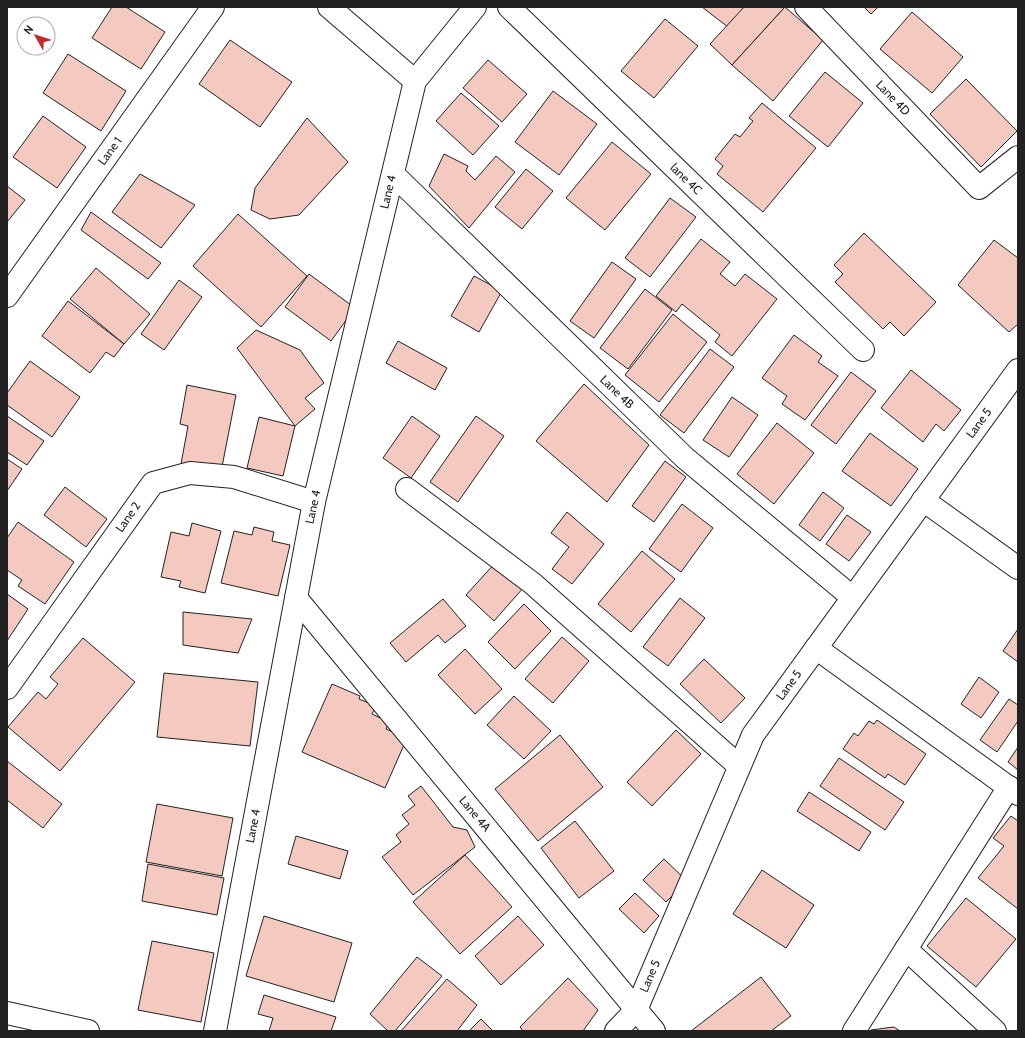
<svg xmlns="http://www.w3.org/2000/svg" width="1025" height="1038" font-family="Cabin,sans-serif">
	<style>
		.building { fill: #f3c9c0; stroke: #222 }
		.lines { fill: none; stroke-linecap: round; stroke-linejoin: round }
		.minor-casing { stroke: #222; stroke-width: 24 }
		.minor { stroke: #fff; stroke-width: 22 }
		.labels { text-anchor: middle; stroke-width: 3; stroke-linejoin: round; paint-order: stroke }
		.street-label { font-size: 12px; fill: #222; stroke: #fff }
	</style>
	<rect width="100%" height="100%" fill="#fff"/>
	<!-- building -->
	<g class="building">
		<polygon points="112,7 126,7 165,32 141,69 92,38"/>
		<polygon points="702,7 745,7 728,27"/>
		<polygon points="744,7 785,7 732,65 710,44"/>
		<polygon points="785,7 823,40 773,101 732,65"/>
		<polygon points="864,7 878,7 871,14"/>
		<polygon points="912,12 963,57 932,93 880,49"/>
		<polygon points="665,19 698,46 654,98 621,71"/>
		<polygon points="230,40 292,82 260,127 199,84"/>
		<polygon points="68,54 126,91 101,131 43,93"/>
		<polygon points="488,60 527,94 502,122 463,88"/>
		<polygon points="825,72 863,103 828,147 789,116"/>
		<polygon points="966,79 1017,131 981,167 930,114"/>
		<polygon points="553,91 597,124 559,175 515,142"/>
		<polygon points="461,93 499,126 473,155 436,121"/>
		<polygon points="762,103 816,148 763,212 717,174 723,166 715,159 735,134 740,137 753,121 749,118"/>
		<polygon points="43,116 86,147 57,188 13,157"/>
		<polygon points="307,118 348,162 299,215 270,219 251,210 255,188"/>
		<polygon points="612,142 651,174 605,230 566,198"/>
		<polygon points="444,154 468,166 466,171 475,180 496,156 515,172 469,228 429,186"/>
		<polygon points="526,169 553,191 522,229 495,207"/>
		<polygon points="140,174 195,205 161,248 112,212"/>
		<polygon points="7,186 25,200 7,222"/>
		<polygon points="670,198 696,217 650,277 625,258"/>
		<polygon points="91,212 161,263 148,279 81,230"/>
		<polygon points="238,214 307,276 261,327 193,266"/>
		<polygon points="864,233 936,302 904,336 890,322 883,329 835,282 843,274 834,265"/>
		<polygon points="701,239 730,262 720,274 735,286 745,274 777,299 732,356 715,342 720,335 682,304 676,312 656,296"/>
		<polygon points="994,240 1018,258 1018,324 1009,332 958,285"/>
		<polygon points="612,262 636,279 594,338 570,321"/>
		<polygon points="96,268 150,314 124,344 70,299"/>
		<polygon points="309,274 355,308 331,341 285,307"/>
		<polygon points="474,276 502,291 479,332 451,316"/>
		<polygon points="179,280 202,297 164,350 141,334"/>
		<polygon points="645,289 672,310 628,369 600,348"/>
		<polygon points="68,301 124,344 114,357 106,352 90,373 42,336"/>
		<polygon points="673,314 707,342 659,402 625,375"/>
		<polygon points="256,330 300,350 324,383 305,398 315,409 295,426 237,348"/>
		<polygon points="794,335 822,356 818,362 838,376 805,420 782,404 787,396 762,378"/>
		<polygon points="398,341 447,368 435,390 386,363"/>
		<polygon points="710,349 734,367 684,433 660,415"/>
		<polygon points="30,361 80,397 52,437 7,405 7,393"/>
		<polygon points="911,370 961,410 944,431 936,424 923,442 881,408"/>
		<polygon points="851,372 876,391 836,444 811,425"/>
		<polygon points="584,384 649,445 607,502 536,441"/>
		<polygon points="187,385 236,395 221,472 181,464 188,426 180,424"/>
		<polygon points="732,397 758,415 729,457 703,440"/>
		<polygon points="7,416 44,441 27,465 7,452"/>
		<polygon points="412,416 440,436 411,478 383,458"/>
		<polygon points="476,416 504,436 458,502 430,482"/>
		<polygon points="259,417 295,426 283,476 247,468"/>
		<polygon points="777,423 814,453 774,504 737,474"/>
		<polygon points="870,433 918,469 891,506 842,471"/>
		<polygon points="7,459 22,469 7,491"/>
		<polygon points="665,461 686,477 654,522 632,506"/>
		<polygon points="65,487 107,519 86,547 44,515"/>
		<polygon points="823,492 844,508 820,541 799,525"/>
		<polygon points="682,504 713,528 681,572 649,549"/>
		<polygon points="567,512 604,544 572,584 552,569 569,547 551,533"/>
		<polygon points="847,515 871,532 849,561 826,544"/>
		<polygon points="18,522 74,562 45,604 18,586 22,580 7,570 7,538"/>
		<polygon points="192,523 221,531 205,593 179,587 181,581 161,577 171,532 189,536"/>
		<polygon points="254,527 274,532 272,541 290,545 278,596 221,583 234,531 252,535"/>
		<polygon points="642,551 675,579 631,632 598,604"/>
		<polygon points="496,562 524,587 494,621 466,595"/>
		<polygon points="7,594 28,609 7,641"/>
		<polygon points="680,598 705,618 668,666 643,647"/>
		<polygon points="443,599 466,626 445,643 438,635 406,662 390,643"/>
		<polygon points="524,604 551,631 515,669 488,642"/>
		<polygon points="183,612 252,619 238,653 183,645"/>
		<polygon points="1018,629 1018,662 1003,651"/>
		<polygon points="562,637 589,661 553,703 525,679"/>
		<polygon points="83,638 135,682 60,771 8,727 38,692 46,699 58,684 50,677"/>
		<polygon points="465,649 502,689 475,714 438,675"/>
		<polygon points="704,659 745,698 721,723 680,684"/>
		<polygon points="164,673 258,682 250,746 157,737"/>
		<polygon points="979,677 999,692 981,718 961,704"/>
		<polygon points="332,684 360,696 359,699 376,706 372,714 389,722 386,729 407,738 385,788 302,752"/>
		<polygon points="514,696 551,731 524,759 487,725"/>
		<polygon points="1009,699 1018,705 1018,721 997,752 980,740"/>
		<polygon points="877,720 926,754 905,785 888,774 885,778 843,749 854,733 858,736 869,721 874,724"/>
		<polygon points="676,730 701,754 652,806 627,782"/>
		<polygon points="560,735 603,787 538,841 495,789"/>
		<polygon points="1018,747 1018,770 1008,762"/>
		<polygon points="839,758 904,802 885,830 820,786"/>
		<polygon points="7,761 62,804 43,828 7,800"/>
		<polygon points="421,786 453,827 467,830 475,847 413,895 382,857 401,842 396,835 409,824 402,815 415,805 408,796"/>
		<polygon points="809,792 871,832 859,851 797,811"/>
		<polygon points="157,804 233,818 222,876 146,862"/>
		<polygon points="1011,816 1018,821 1018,909 978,878 1004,846 993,838"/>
		<polygon points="575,821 614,871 579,898 541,848"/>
		<polygon points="296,836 348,851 340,879 288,864"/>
		<polygon points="465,855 512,907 460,954 413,902"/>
		<polygon points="664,859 687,881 666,902 643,880"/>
		<polygon points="148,864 224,878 217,915 142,901"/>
		<polygon points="762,870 814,905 786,948 733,914"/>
		<polygon points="635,893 659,916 644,933 619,909"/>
		<polygon points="966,898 1016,939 976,987 927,946"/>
		<polygon points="264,916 352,943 334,1002 246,976"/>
		<polygon points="518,916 544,945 501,985 475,956"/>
		<polygon points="152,941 214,953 201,1022 138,1010"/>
		<polygon points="417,957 442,976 395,1031 388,1031 370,1014"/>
		<polygon points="761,977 791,1016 771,1031 691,1031"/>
		<polygon points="568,978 598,1010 583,1031 523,1031 520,1027"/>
		<polygon points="447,979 477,1005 457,1031 401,1031"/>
		<polygon points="264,995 336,1017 331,1031 269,1031 273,1018 258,1014"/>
		<polygon points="481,1019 493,1031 469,1031"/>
		<polygon points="894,1027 900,1031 870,1031 871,1030"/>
	</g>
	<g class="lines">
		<defs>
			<g id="minor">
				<polyline points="329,7 415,81"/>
				<polyline points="509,7 863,350"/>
				<polyline points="806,7 979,188 1018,157"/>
				<polyline points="393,174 685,458 852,597"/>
				<polyline points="7,296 213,7"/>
				<polyline points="407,489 532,583 739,766"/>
				<polyline points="923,500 1018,568"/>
				<polyline points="296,598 654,1031"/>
				<polyline points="816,648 1018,794"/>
				<polyline points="7,688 153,483 190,473 234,477 314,502"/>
				<polyline points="906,949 995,1031"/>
				<polyline points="7,1013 88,1031"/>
				<polyline points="215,1031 314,502 415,81 475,7"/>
				<polyline points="616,1031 636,1010 753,735 1018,370"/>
				<polyline points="854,1031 1009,787"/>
			</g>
		</defs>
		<!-- minor casing -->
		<use href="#minor" class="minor-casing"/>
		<!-- minor -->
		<use href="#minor" class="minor"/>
	</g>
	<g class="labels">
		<!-- street labels -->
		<g class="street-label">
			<text transform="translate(893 98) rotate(46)" y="4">Lane 4D</text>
			<text transform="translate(110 151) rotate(-54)" y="4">Lane 1</text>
			<text transform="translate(686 179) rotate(44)" y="4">lane 4C</text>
			<text transform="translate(388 192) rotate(-77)" y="4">Lane 4</text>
			<text transform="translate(617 392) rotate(44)" y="4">Lane 4B</text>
			<text transform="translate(979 423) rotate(-54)" y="4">Lane 5</text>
			<text transform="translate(313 507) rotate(-78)" y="4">Lane 4</text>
			<text transform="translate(128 517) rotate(-55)" y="4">Lane 2</text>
			<text transform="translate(789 685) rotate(-54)" y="4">Lane 5</text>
			<text transform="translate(475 814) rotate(50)" y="4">Lane 4A</text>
			<text transform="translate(253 826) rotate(-79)" y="4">Lane 4</text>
			<text transform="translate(650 976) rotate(-67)" y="4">Lane 5</text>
		</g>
	</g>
	<!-- border -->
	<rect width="1025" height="1038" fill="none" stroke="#222222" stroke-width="16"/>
	<!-- north arrow -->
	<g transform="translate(36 36) rotate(309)"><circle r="19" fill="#ffffff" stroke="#a7a7a7"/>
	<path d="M0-3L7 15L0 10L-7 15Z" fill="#c62828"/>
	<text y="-6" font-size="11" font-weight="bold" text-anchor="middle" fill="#222222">N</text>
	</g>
</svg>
